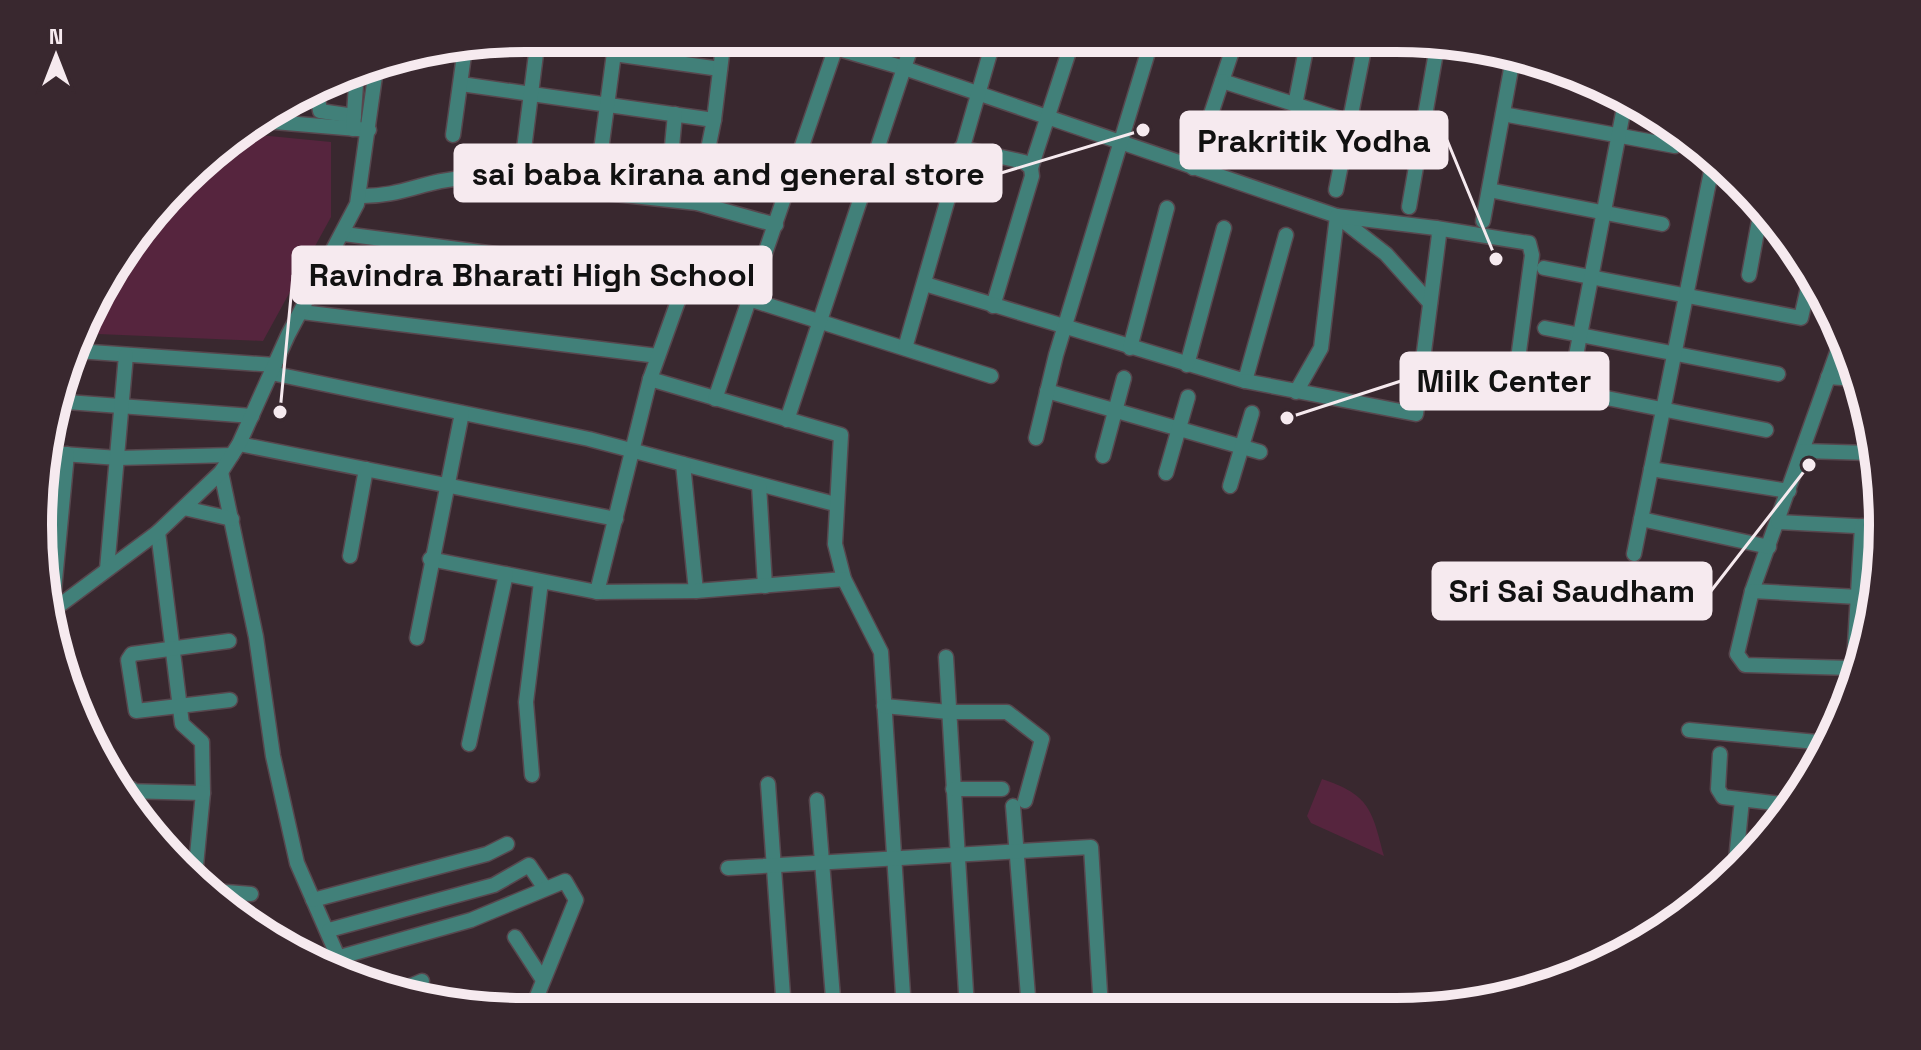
<svg xmlns="http://www.w3.org/2000/svg" width="1921" height="1050" font-family="'Space Grotesk',sans-serif">
	<style>
		.green { fill: #56253e }
		.lines { fill: none; stroke-linecap: round; stroke-linejoin: round }
		.minor-casing { stroke: #57474e; stroke-width: 17 }
		.minor { stroke: #418079; stroke-width: 14 }
		.rim { fill: none; stroke: #f6eaef; stroke-width: 10 }
		.leader { fill: none; stroke: #f6eaef; stroke-width: 3 }
		.callout-dot { fill: #f6eaef; stroke: #39282f; stroke-width: 3 }
		.callout { fill: #f6eaef; stroke: #f6eaef; stroke-width: 3 }
		.callout-label { font-size: 32px; text-anchor: middle; font-weight: bold; fill: #111 }
	</style>
	<rect width="100%" height="100%" fill="#39282f"/>
	<!-- green -->
	<g class="green">
		<polygon points="240,133 331,142 331,217 263,341 98,334 100,299 120,255 228,139"/>
		<path d="M1322 779C1370 795 1372 810 1384 856L1311 823 1307 816Z"/>
	</g>
	<g class="lines">
		<defs>
			<g id="minor">
				<polyline points="801,38 904,68 1337,216 1386,254 1430,303"/>
				<polyline points="1236,39 1222,81 1350,122"/>
				<polyline points="614,54 720,69"/>
				<polyline points="461,84 714,120"/>
				<polyline points="317,92 320,111 354,116"/>
				<polyline points="1295,105 1308,39"/>
				<polyline points="1503,114 1675,146"/>
				<polyline points="262,121 369,130"/>
				<polyline points="353,129 357,70"/>
				<polyline points="453,135 465,48"/>
				<polyline points="961,148 1024,162 1031,168 1032,176 993,306"/>
				<polyline points="524,149 538,38"/>
				<polyline points="600,158 616,38"/>
				<polyline points="670,168 675,114"/>
				<polyline points="1031,168 1073,39"/>
				<polyline points="1193,168 1222,81"/>
				<polyline points="1336,190 1366,39"/>
				<polyline points="1489,190 1662,224"/>
				<path d="M360 196C403 197 426 179 467 178L697 203 776 225"/>
				<polyline points="697,203 714,120 724,38"/>
				<polyline points="1409,207 1438,41"/>
				<polyline points="1483,221 1514,53"/>
				<polyline points="1436,228 1529,243 1532,255 1515,381"/>
				<polyline points="344,234 686,279 991,376"/>
				<polyline points="1544,268 1801,318 1809,283"/>
				<polyline points="1749,275 1761,210"/>
				<polyline points="925,284 1245,381 1286,235"/>
				<polyline points="302,312 658,356"/>
				<polyline points="1545,328 1778,374"/>
				<polyline points="1840,344 1752,591 1737,654 1745,665 1852,668"/>
				<polyline points="905,348 994,39"/>
				<polyline points="1130,348 1167,208"/>
				<polyline points="77,351 275,365"/>
				<polyline points="1187,365 1224,228"/>
				<polyline points="271,373 589,439 835,504"/>
				<polyline points="1828,377 1856,379"/>
				<polyline points="650,379 841,435 835,544 844,579 881,652 904,1010"/>
				<polyline points="1245,381 1416,414 1439,235 1436,228 1337,216 1321,348 1296,392"/>
				<polyline points="1532,383 1766,430"/>
				<polyline points="1047,391 1260,452"/>
				<polyline points="1569,392 1626,97"/>
				<polyline points="715,399 839,38"/>
				<polyline points="54,401 252,416"/>
				<polyline points="787,420 914,38"/>
				<polyline points="1036,438 1056,355 1152,39"/>
				<polyline points="239,444 616,519"/>
				<polyline points="1803,451 1870,453"/>
				<polyline points="49,453 118,458 232,455"/>
				<polyline points="1103,456 1124,378"/>
				<polyline points="683,464 696,591"/>
				<polyline points="1651,469 1789,491"/>
				<polyline points="221,472 256,637 273,756 297,863 345,973"/>
				<polyline points="1166,473 1188,397"/>
				<polyline points="759,485 765,586"/>
				<polyline points="1230,486 1252,413"/>
				<polyline points="184,508 232,519"/>
				<polyline points="1641,519 1769,547"/>
				<polyline points="1778,522 1875,527"/>
				<polyline points="158,532 182,724 202,742 203,793 195,876"/>
				<polyline points="1634,554 1712,167"/>
				<polyline points="350,556 366,469"/>
				<polyline points="430,559 597,592 696,591 844,579"/>
				<polyline points="107,569 126,355"/>
				<polyline points="1752,591 1876,598"/>
				<polyline points="597,592 650,379 686,279"/>
				<polyline points="52,611 158,532 221,472 239,444 288,335 357,204 377,62"/>
				<polyline points="52,612 67,454"/>
				<polyline points="417,638 462,413"/>
				<polyline points="229,641 132,654 128,660 136,711 230,700"/>
				<polyline points="946,657 967,1009"/>
				<polyline points="1854,661 1862,526"/>
				<polyline points="884,706 949,712 1007,712 1042,739 1025,801"/>
				<polyline points="1689,730 1827,743"/>
				<polyline points="469,744 506,574"/>
				<polyline points="1720,754 1718,789 1723,797 1791,805"/>
				<polyline points="532,775 526,702 541,582"/>
				<polyline points="768,784 784,1010"/>
				<polyline points="132,789 133,805"/>
				<polyline points="953,789 1002,789"/>
				<polyline points="124,791 203,793"/>
				<polyline points="817,800 834,1010"/>
				<polyline points="1013,806 1029,1009"/>
				<polyline points="728,868 1091,847 1101,1009"/>
				<polyline points="1735,870 1742,800"/>
				<polyline points="214,891 251,894"/>
				<polyline points="313,900 487,854 507,844"/>
				<polyline points="329,930 494,885 529,865 544,887"/>
				<polyline points="515,937 543,980"/>
				<polyline points="340,957 471,920 565,881 576,900 531,1011"/>
				<polyline points="394,993 422,981"/>
			</g>
		</defs>
		<!-- minor casing -->
		<use href="#minor" class="minor-casing"/>
		<!-- minor -->
		<use href="#minor" class="minor"/>
	</g>
	<!-- crop -->
	<path d="M0 0H1921V1050H0ZM525 52H1396A473 473 0 0 1 1869 525V525A473 473 0 0 1 1396 998H525A473 473 0 0 1 52 525V525A473 473 0 0 1 525 52Z" fill="#39282f" fill-rule="evenodd"/>
	<path class="rim" d="M525 52H1396A473 473 0 0 1 1869 525V525A473 473 0 0 1 1396 998H525A473 473 0 0 1 52 525V525A473 473 0 0 1 525 52Z"/>
	<!-- callouts -->
	<path class="leader" d="M1496 259L1447 140M1143 130L1001 173M280 412L293 275M1287 418L1401 381M1809 465L1711 591"/>
	<g class="callout-dot">
		<circle cx="1496" cy="259" r="8"/>
		<circle cx="1143" cy="130" r="8"/>
		<circle cx="280" cy="412" r="8"/>
		<circle cx="1287" cy="418" r="8"/>
		<circle cx="1809" cy="465" r="8"/>
	</g>
	<g class="callout">
		<rect x="1181" y="112" width="266" height="56" rx="8"/>
		<rect x="455" y="145" width="546" height="56" rx="8"/>
		<rect x="293" y="247" width="478" height="56" rx="8"/>
		<rect x="1401" y="353" width="207" height="56" rx="8"/>
		<rect x="1433" y="563" width="278" height="56" rx="8"/>
	</g>
	<g class="callout-label">
		<text x="1314" y="152">Prakritik Yodha</text>
		<text x="728" y="185">sai baba kirana and general store</text>
		<text x="532" y="286">Ravindra Bharati High School</text>
		<text x="1504" y="392">Milk Center</text>
		<text x="1572" y="602">Sri Sai Saudham</text>
	</g>
	<!-- north arrow -->
	<g transform="translate(56 56)" stroke="#39282f" stroke-width="6" paint-order="stroke">
	<path d="M0-6L14 30L0 20L-14 30Z" fill="#f6eaef"/>
	<text y="-12" font-size="22" font-weight="bold" text-anchor="middle" fill="#f6eaef">N</text>
	</g>
</svg>
